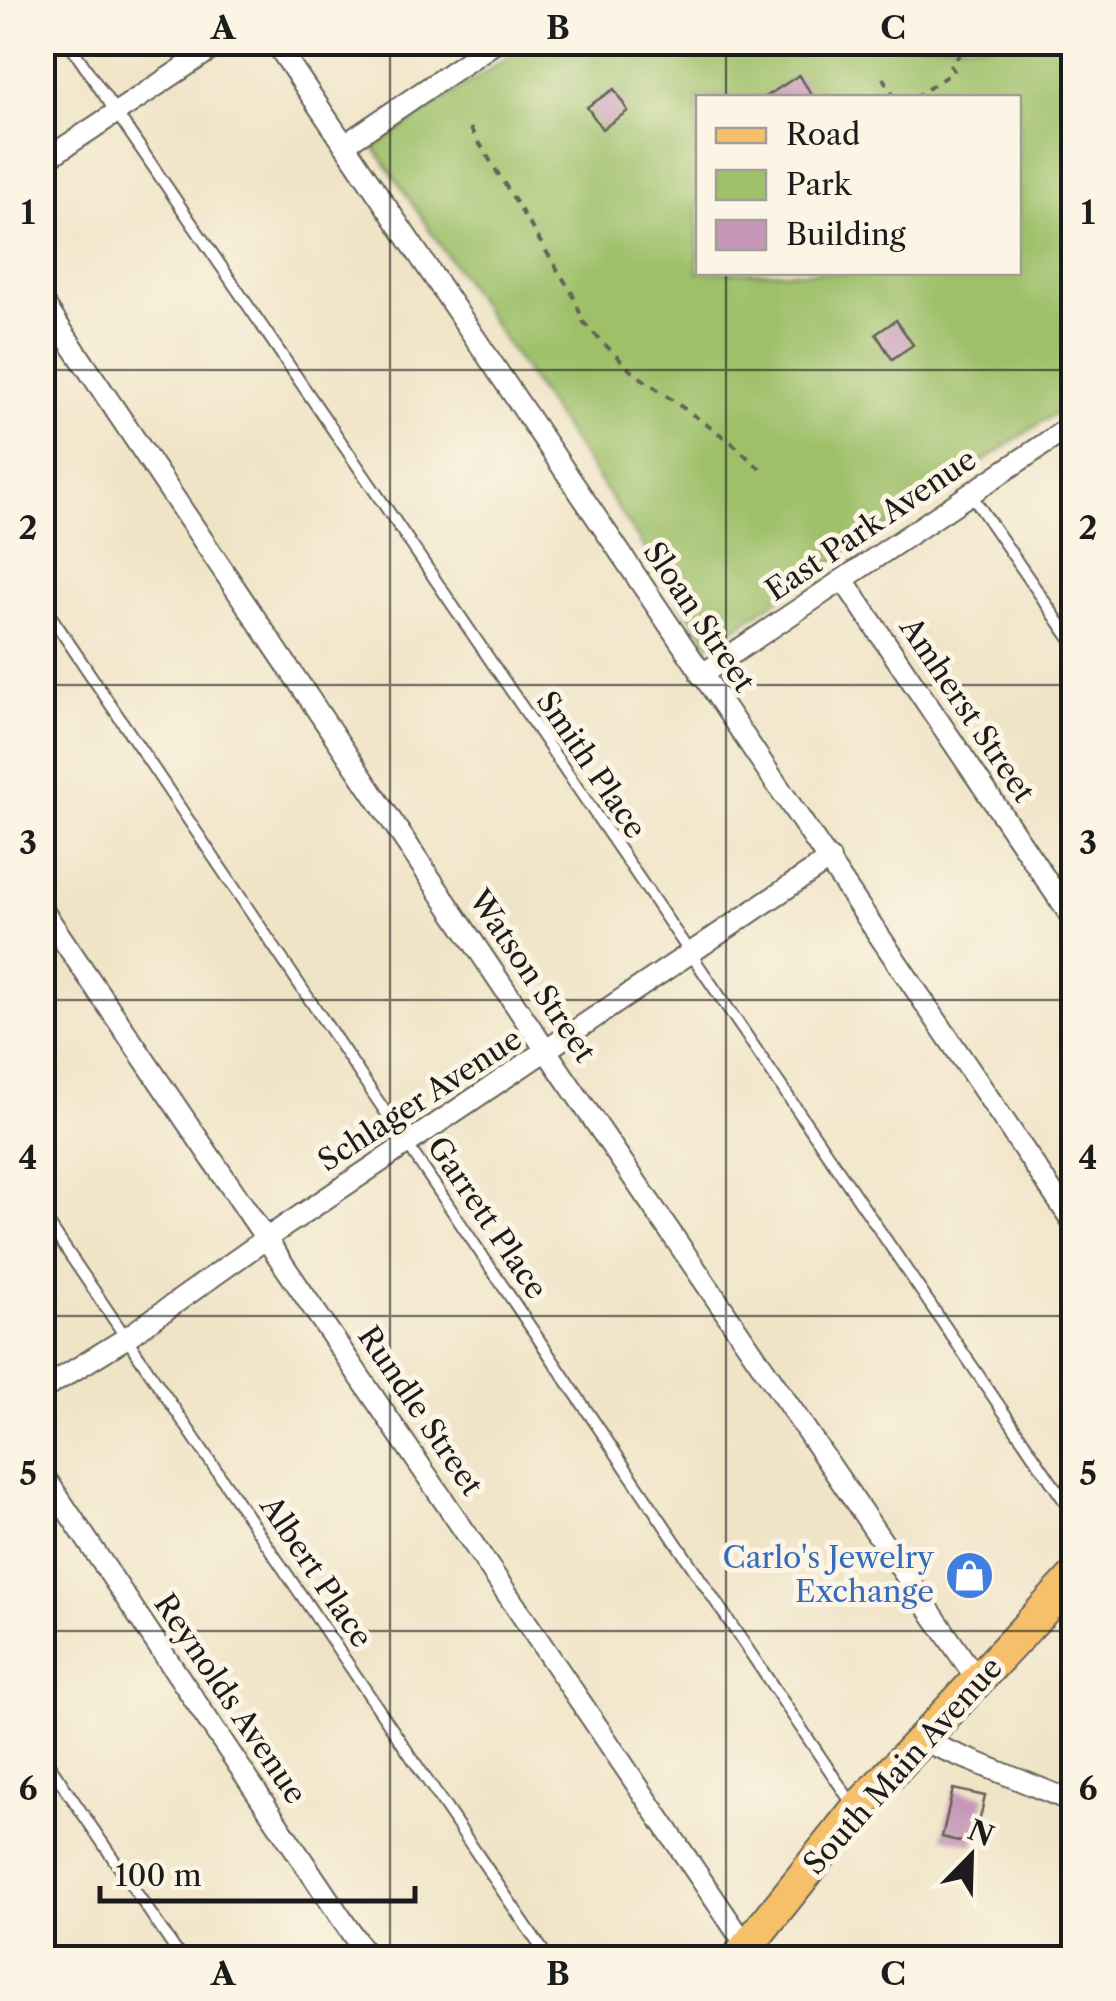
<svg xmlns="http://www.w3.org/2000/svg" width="1116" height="2001" font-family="'Libre Caslon Text',serif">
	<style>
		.green { fill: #9dc069; stroke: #5c6e42; stroke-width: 2.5; fill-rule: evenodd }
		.building { fill: #c596b7 }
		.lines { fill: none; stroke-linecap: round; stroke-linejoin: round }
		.service-casing { stroke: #666258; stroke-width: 14 }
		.minor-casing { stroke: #666258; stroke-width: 24 }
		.primary-casing { stroke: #666258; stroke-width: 36 }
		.path { stroke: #666258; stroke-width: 4; stroke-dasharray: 8 8; stroke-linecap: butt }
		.service { stroke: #fff; stroke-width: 10 }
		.minor { stroke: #fff; stroke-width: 20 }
		.primary { stroke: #f6c06b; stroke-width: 32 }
		.grid { fill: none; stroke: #1c1c1c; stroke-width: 2.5; stroke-opacity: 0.55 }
		.labels { text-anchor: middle; stroke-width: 10; stroke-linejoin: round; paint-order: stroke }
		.street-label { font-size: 30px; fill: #1c1c1c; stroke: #fcf5e5 }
		.shop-label { font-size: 30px; fill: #366cbe; stroke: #fcf5e5; text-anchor: end }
		.neatline { fill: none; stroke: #1c1c1c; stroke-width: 4 }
		.grid-label { font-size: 32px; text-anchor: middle; font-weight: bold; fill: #1c1c1c }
	</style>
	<rect width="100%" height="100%" fill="#fcf5e5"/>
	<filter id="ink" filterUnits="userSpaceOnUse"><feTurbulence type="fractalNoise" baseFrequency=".01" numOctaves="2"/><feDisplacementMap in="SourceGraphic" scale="20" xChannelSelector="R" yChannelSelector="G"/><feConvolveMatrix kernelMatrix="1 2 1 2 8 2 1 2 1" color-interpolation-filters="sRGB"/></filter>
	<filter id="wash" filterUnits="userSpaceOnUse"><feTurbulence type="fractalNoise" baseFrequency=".0048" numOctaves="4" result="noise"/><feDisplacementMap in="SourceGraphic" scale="40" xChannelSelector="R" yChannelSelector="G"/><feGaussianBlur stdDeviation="2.25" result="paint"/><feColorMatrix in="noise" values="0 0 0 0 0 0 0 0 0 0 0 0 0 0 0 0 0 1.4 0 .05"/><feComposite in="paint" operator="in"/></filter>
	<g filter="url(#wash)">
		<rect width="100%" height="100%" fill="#f0e4c7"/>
		<!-- green -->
		<path class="green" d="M528 43H1073V401L710 645 374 147ZM698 98H1018V272H698Z"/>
		<g id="blocks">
			<!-- building -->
			<g class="building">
				<polygon points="799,75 814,98 764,98"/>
				<polygon points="614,89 628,111 602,129 587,107"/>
				<polygon points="896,320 913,345 892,359 876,334"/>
				<polygon points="953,1789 985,1796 974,1845 942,1837"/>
			</g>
		</g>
	</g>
	<g filter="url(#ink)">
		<use href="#blocks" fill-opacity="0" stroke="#666258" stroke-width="2.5"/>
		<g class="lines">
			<defs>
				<g id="service">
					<polyline points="68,42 1074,1515"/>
					<polyline points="970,493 1074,644"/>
					<polyline points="42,603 853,1805"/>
					<polyline points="42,1214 548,1958"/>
					<polyline points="42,1754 181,1958"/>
				</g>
				<g id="minor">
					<polyline points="275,42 1074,1224"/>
					<polyline points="344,145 496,42"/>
					<polyline points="42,162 222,42"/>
					<polyline points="42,301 547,1052 978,1681"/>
					<polyline points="844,581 1074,921"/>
					<polyline points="701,675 1074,424"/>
					<polyline points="42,909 747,1947"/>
					<polyline points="42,1390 126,1338 267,1238 830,859"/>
					<polyline points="42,1473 368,1958"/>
					<polyline points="923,1741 1074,1802"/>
				</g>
				<polyline id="primary" points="738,1958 856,1810 1074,1577"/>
			</defs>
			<!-- service casing -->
			<use href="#service" class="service-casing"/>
			<!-- minor casing -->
			<use href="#minor" class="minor-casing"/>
			<!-- primary casing -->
			<use href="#primary" class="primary-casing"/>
			<!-- path -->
			<g class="path">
				<polyline points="1008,42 1014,48 1024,42"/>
				<polyline points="883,78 895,98"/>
				<polyline points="914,98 954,71 950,65 971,42"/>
				<polyline points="470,128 572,293 584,323 630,370 731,442 760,469"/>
			</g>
			<!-- service -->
			<use href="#service" class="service"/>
			<!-- minor -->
			<use href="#minor" class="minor"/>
			<!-- primary -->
			<use href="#primary" class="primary"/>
		</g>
	</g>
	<!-- grid -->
	<path class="grid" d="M390 42V1958M726 42V98M726 272V1958M42 370H1074M42 685H1074M42 1000H1074M42 1316H1074M42 1631H1074"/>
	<!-- icons -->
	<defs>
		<symbol id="shop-disc" viewBox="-11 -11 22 22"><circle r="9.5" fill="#3f7fe0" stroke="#fcf5e5"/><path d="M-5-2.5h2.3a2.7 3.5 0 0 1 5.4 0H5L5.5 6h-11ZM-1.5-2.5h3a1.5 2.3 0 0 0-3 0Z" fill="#fff"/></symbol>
	</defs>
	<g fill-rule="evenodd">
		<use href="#shop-disc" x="942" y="1548" width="55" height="55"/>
	</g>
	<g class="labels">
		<!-- street labels -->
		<g class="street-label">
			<text transform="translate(871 525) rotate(-34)" y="10">East Park Avenue</text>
			<text transform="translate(699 617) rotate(56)" y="10">Sloan Street</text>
			<text transform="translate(967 710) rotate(56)" y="10">Amherst Street</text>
			<text transform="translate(591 765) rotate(56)" y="10">Smith Place</text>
			<text transform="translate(532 976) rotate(56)" y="10">Watson Street</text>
			<text transform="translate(420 1100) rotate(-33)" y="10">Schlager Avenue</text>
			<text transform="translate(487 1218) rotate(56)" y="10">Garrett Place</text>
			<text transform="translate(420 1411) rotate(56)" y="10">Rundle Street</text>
			<text transform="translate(316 1572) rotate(56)" y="10">Albert Place</text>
			<text transform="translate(230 1699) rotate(56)" y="10">Reynolds Avenue</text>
			<text transform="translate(903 1766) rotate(-48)" y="10">South Main Avenue</text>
		</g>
		<!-- shop labels -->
		<g class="shop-label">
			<text x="934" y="1568">Carlo's Jewelry<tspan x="934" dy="34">Exchange</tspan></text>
		</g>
	</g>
	<!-- margin -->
	<rect width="1116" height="2001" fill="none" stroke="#fcf5e5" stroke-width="110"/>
	<!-- legend -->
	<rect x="696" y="95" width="325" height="180" fill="#fcf5e5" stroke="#a29e95" stroke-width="2.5"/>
	<rect x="716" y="128" width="50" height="15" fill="#f6c06b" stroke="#a29e95" stroke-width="2.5"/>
	<text x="786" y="145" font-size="30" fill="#1c1c1c">Road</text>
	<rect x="716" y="170" width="50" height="30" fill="#9dc069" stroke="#a29e95" stroke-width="2.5"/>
	<text x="786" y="195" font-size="30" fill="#1c1c1c">Park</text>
	<rect x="716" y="220" width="50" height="30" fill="#c596b7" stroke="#a29e95" stroke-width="2.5"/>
	<text x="786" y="245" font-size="30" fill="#1c1c1c">Building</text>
	<!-- north arrow -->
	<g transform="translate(971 1856) rotate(23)" stroke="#fcf5e5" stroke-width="8" paint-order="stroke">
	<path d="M0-8L18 38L0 25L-18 38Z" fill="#1c1c1c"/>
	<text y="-15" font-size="28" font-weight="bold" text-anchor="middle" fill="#1c1c1c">N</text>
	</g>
	<!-- scale -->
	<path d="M100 1886v15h315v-15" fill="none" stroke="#1c1c1c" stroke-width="5"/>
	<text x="115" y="1886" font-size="30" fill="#1c1c1c" stroke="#fcf5e5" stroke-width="8" paint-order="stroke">100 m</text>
	<rect x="55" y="55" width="1006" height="1891" class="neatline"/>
	<g class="grid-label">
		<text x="223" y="39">A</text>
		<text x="558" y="39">B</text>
		<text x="893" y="39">C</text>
		<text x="28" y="224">1</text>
		<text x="1088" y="224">1</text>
		<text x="28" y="539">2</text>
		<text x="1088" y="539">2</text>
		<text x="28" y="854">3</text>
		<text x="1088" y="854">3</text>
		<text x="28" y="1169">4</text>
		<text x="1088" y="1169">4</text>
		<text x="28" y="1485">5</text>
		<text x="1088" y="1485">5</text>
		<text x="28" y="1800">6</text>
		<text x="1088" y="1800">6</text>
		<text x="223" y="1985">A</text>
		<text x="558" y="1985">B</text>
		<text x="893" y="1985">C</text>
	</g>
</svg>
